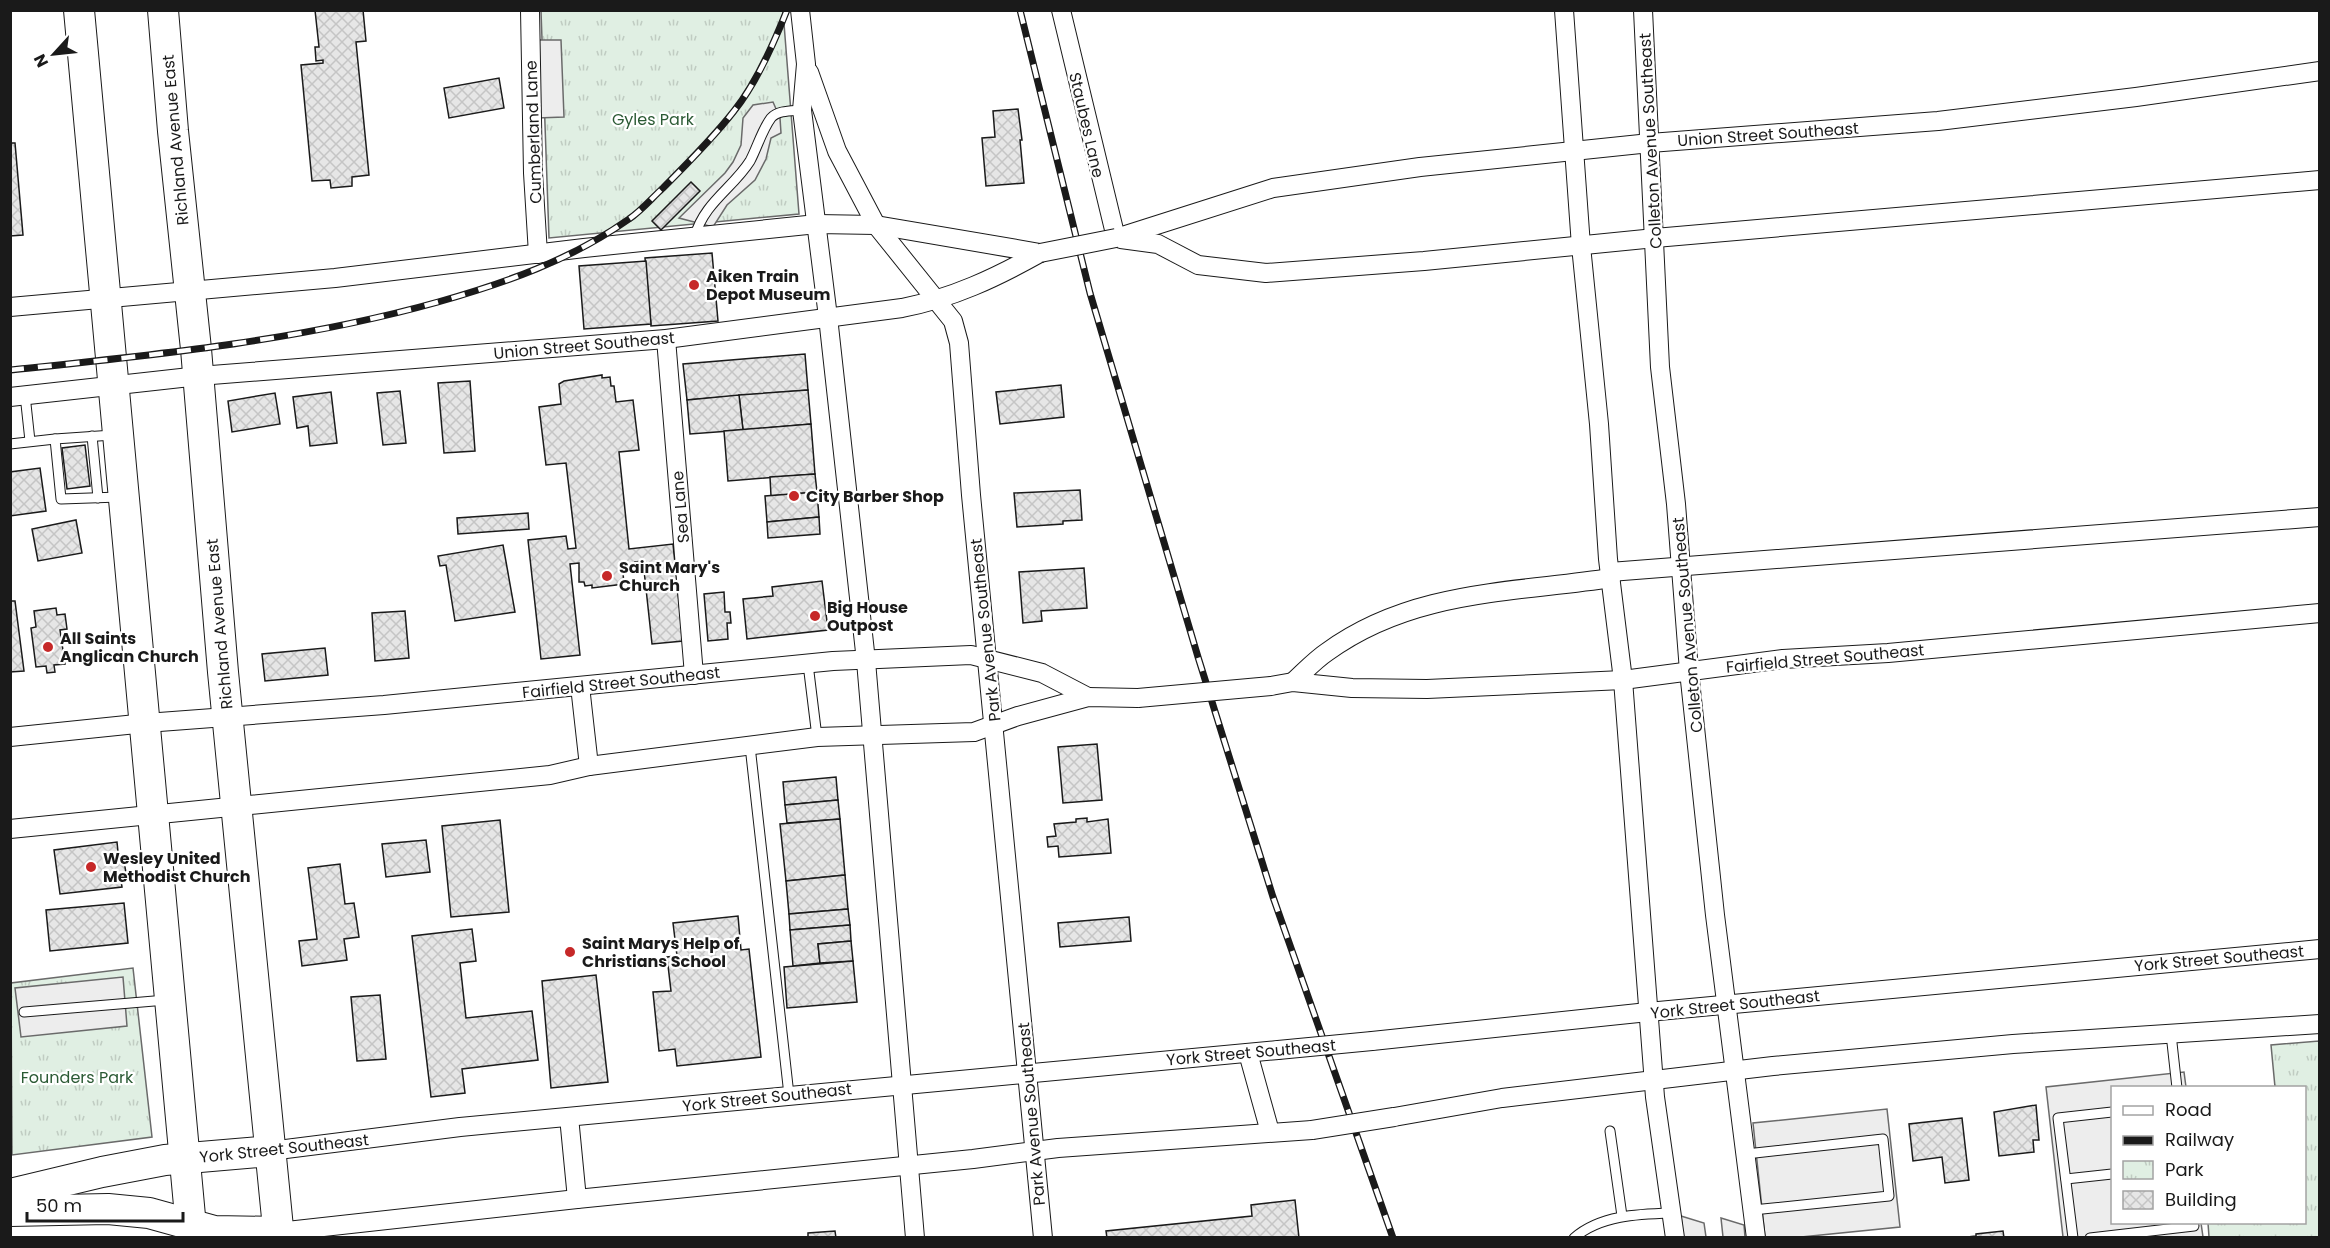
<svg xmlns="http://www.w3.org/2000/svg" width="2330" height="1248" font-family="Poppins,sans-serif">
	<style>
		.park { fill: url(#park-tufts); stroke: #6a6a6a; stroke-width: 1.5 }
		.parking { fill: #ededed; stroke: #6a6a6a; stroke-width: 1.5 }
		.building { fill: url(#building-cross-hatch); stroke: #1a1a1a; stroke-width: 1.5 }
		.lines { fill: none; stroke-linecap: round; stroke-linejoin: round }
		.service-casing { stroke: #1a1a1a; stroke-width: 11 }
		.minor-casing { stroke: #1a1a1a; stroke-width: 20 }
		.primary-casing { stroke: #1a1a1a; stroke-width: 32 }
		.service { stroke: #fff; stroke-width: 9 }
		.minor { stroke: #fff; stroke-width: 18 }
		.primary { stroke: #fff; stroke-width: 30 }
		.rail-casing { stroke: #1a1a1a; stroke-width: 7 }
		.rail { stroke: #fff; stroke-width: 4.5; stroke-dasharray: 14; stroke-linecap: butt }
		.minor-bridge-casing { stroke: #1a1a1a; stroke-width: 20; stroke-linecap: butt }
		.minor-bridge { stroke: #fff; stroke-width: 18 }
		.poi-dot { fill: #c62828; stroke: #fff; stroke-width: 2 }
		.labels { text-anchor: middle; stroke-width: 4.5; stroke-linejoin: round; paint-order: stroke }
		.park-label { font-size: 16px; fill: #2b5a34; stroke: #fff }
		.street-label { font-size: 16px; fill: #1a1a1a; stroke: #fff }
		.poi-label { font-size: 16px; font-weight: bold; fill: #1a1a1a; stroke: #fff; text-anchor: start }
	</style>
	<defs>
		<pattern id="park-tufts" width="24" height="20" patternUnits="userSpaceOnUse" patternTransform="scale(1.5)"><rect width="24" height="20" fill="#e0efe3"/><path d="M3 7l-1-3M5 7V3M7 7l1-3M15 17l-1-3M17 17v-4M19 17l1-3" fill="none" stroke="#c0ccc2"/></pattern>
		<pattern id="building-cross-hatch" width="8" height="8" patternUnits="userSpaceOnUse" patternTransform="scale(1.5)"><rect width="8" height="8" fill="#e6e6e6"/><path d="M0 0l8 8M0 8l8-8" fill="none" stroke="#c5c5c5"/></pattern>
	</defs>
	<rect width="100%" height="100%" fill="#fff"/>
	<!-- park -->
	<g class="park">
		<polygon points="541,11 783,11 799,214 549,238"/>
		<polygon points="133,968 152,1137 12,1155 11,983"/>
		<polygon points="2319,1041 2319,1237 2209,1237 2208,1223 2304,1222 2304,1088 2275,1087 2271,1045"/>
	</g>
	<!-- parking -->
	<g class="parking">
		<polygon points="534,40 561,40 564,117 537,118"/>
		<polygon points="773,102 780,118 781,133 771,138 766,159 755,180 727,205 713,227 679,218 725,173 733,162 741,145 743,118 753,105"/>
		<polygon points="123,977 127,1026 21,1037 15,988"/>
		<polygon points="2184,1072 2186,1087 2112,1088 2112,1222 2201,1223 2203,1237 2063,1237 2046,1087"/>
		<polygon points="1887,1109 1900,1227 1801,1237 1765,1237 1753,1123"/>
		<polygon points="1681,1216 1704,1223 1706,1237 1683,1237"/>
		<polygon points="1721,1218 1744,1225 1745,1237 1723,1237"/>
	</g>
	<!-- building -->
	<g class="building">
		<polygon points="315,10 363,10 366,41 356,42 369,175 352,177 352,186 331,188 330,180 312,181 301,65 323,63 323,60 316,61 315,47 319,47"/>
		<polygon points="499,78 504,108 449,118 444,88"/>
		<polygon points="1018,109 1022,140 1020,140 1024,183 986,186 982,138 995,137 993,111"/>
		<polygon points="10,143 15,143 23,235 10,236"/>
		<polygon points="691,182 700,191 661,230 652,221"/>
		<polygon points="712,253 718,321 651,326 645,258"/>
		<polygon points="646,261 651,324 584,329 579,266"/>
		<polygon points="805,354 808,390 687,400 683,364"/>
		<polygon points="602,375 602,378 610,377 611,386 614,386 616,402 633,400 639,450 619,452 629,549 673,544 683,641 652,644 643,561 635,562 636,571 623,573 624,584 592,588 592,585 585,586 584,582 579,582 579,563 570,564 580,655 541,659 528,540 566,536 568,549 576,548 566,463 546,465 539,407 561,404 559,384 564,381"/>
		<polygon points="470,381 475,451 444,453 438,383"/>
		<polygon points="1061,385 1064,417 1000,424 996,392"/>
		<polygon points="808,390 811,424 743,430 739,395"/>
		<polygon points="400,391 406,443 383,445 377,393"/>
		<polygon points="331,392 337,443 310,446 308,426 297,428 293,397"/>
		<polygon points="275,393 280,424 232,432 228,401"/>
		<polygon points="739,395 743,430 690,434 687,400"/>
		<polygon points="811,424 815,474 728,481 724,431"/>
		<polygon points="85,445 90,486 67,489 62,448"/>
		<polygon points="40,468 46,511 10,516 10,472"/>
		<polygon points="815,474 817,492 771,496 770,477"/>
		<polygon points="1080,490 1082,520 1063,521 1063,524 1017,527 1014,493"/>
		<polygon points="817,492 819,517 767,522 765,496"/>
		<polygon points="528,513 529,529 458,534 457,518"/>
		<polygon points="819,517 820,534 768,538 767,522"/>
		<polygon points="76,520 82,553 38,561 32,529"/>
		<polygon points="503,545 515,612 455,621 446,565 440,566 438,556"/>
		<polygon points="1084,568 1087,608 1041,611 1042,621 1023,623 1019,572"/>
		<polygon points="822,581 828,630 747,639 743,599 773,596 772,587"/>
		<polygon points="724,592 725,612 730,612 731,623 727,623 728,639 708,641 704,594"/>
		<polygon points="10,601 15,601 24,671 10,672"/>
		<polygon points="56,608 57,615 65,614 67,629 60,630 65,664 54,665 55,672 47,673 46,666 36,667 31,628 36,627 34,611"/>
		<polygon points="405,611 409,658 375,661 372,613"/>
		<polygon points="325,648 328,675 265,681 262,654"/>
		<polygon points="1097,744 1102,800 1063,803 1058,747"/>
		<polygon points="836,777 838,800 785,805 783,782"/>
		<polygon points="838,800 840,819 787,823 785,805"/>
		<polygon points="1087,818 1087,822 1108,819 1111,853 1059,857 1058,846 1048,847 1047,837 1056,836 1054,824 1076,822 1076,819"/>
		<polygon points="840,819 845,875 786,881 780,824"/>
		<polygon points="500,820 509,912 451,917 442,826"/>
		<polygon points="426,840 430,872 386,877 382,844"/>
		<polygon points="117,842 119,862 124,861 126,873 120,873 122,887 60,894 54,850"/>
		<polygon points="340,864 345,904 354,903 359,937 344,939 347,960 302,966 299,941 317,939 308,868"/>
		<polygon points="845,875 848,909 789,914 786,881"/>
		<polygon points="124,903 128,943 50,951 46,910"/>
		<polygon points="848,909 850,925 790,930 789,914"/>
		<polygon points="738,916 741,950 749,949 761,1057 677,1066 675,1049 659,1051 653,992 671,991 667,957 677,956 673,923"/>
		<polygon points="1129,917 1131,941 1060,947 1058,923"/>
		<polygon points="850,925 851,941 818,944 820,963 793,966 790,930"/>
		<polygon points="472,929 476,961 460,963 466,1018 532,1011 538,1060 462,1069 465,1093 431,1097 412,936"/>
		<polygon points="851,941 853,961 820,963 818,944"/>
		<polygon points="853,961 857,1002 787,1008 784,967"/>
		<polygon points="596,975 608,1082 551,1088 542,981"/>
		<polygon points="380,995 386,1059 357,1061 351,997"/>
		<polygon points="2036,1105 2039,1140 2033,1140 2034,1152 1999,1156 1994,1112"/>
		<polygon points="1962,1118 1969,1180 1945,1183 1942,1157 1913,1161 1909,1124"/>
		<polygon points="1295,1200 1299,1238 1107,1238 1106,1231 1252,1216 1251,1205"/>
		<polygon points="835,1231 836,1238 808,1238 808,1233"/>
		<polygon points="2003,1231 2004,1238 1958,1238 1976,1236 1976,1234"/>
	</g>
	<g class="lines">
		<defs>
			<g id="service">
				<path d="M695 236C704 203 733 188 750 161 757 148 762 130 771 118 778 110 792 111 802 110"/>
				<polyline points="25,395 30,441"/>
				<polyline points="113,435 55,439 61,499 119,497"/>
				<polyline points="92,436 98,498"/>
				<polyline points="10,444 55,439"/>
				<polyline points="808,664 817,737"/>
				<polyline points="750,746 789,1095"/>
				<polyline points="24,1012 166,1000"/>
				<polyline points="2171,1034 2177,1088"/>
				<polyline points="1610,1131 1622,1216"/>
				<polyline points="1746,1154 1883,1139 1889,1196 1753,1210"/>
				<polyline points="2066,1179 2112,1174"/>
				<path d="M1574 1238C1600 1215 1639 1214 1672 1213"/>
				<polyline points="2073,1238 2058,1118 2112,1112"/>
				<polyline points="2090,1238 2194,1226"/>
			</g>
			<g id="minor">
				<polyline points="530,10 533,173 538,254"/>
				<polyline points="800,10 806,64 802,110 828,317 866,661 915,1238"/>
				<polyline points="1061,10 1116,238"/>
				<polyline points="1564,10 1581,246 1599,424 1608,559 1623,680 1655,1097 1675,1238"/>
				<polyline points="1643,10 1660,367 1676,504 1689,671 1715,915 1756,1238"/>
				<polyline points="809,72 837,151 876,225 953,321 959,343 971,495 1043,1238"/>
				<polyline points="1116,238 1273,188 1420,167 1650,143 1938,121 2136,97 2320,71"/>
				<polyline points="1121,239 1158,244 1198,265 1266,273 1424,261 1655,238 2320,180"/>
				<polyline points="10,307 335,278 584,248 817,224 876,225 1040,253"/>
				<polyline points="666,339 694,675"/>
				<path d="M10 397 199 376 666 339 902 308C953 298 995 278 1040 253"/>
				<polyline points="1610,572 2320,517"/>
				<path d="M1293 682C1304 672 1315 660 1327 652 1412 590 1512 593 1611 578"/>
				<polyline points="580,686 589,766"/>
				<polyline points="1271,686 1293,682 1352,688 1427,689 1623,680 1783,659 1888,653 2320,613"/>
				<polyline points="10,737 146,723 384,705 833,661 971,655 1042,673 1088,697"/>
				<polyline points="10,829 550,775 589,766 817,737 974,732 1018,716 1088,697 1138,698"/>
				<polyline points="1372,1041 1648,1012 2320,949"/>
				<polyline points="1248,1053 1270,1132"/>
				<polyline points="569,1117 577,1199"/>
				<polyline points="1394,1117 1502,1098 1773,1066 2013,1044 2320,1024"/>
				<polyline points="270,1151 460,1127 1278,1050"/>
				<polyline points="278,1232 577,1199 973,1159 1058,1148 1312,1130"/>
			</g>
			<g id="primary">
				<polyline points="79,10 192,1238"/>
				<polyline points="163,10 173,131 196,349 223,672 279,1238"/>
				<polyline points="10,1194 102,1172 165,1160 270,1151"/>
				<polyline points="10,1211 108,1209 149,1213 214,1231 278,1232"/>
			</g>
		</defs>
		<!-- service casing -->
		<use href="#service" class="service-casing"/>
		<!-- minor casing -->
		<use href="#minor" class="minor-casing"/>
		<!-- primary casing -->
		<use href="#primary" class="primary-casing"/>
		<!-- service -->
		<use href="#service" class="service"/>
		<!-- minor -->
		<use href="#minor" class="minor"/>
		<!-- primary -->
		<use href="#primary" class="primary"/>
		<defs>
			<g id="rail">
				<polyline points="1020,10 1090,293 1198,657 1273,897 1393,1238"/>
				<path d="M10 370C154 355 299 341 438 302 505 283 571 260 629 219 641 211 652 198 663 188 687 164 713 138 734 111 756 84 774 43 787 10"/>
			</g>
		</defs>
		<!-- rail casing -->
		<use href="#rail" class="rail-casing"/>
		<!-- rail -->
		<use href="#rail" class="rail"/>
		<defs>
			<g id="minor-bridge">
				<polyline points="1040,253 1116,238"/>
				<polyline points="1138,698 1271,686"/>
				<polyline points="1278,1050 1372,1041"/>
				<polyline points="1312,1130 1394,1117"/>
			</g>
		</defs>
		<!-- minor-bridge casing -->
		<use href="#minor-bridge" class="minor-bridge-casing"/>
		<!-- minor-bridge -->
		<use href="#minor-bridge" class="minor-bridge"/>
	</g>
	<!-- markers -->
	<g class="poi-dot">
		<circle cx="694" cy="285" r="6"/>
		<circle cx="794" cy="496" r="6"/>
		<circle cx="607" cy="576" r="6"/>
		<circle cx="815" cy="616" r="6"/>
		<circle cx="48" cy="647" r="6"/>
		<circle cx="91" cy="867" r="6"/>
		<circle cx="570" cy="952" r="6"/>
	</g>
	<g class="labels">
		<!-- park labels -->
		<g class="park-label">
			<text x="653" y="125">Gyles Park</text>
			<text x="77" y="1083">Founders Park</text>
		</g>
		<!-- street labels -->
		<g class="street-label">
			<text transform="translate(1087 125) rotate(77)" y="6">Staubes Lane</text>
			<text transform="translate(533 132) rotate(-92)" y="6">Cumberland Lane</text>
			<text transform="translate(1768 134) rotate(-4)" y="6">Union Street Southeast</text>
			<text transform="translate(175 140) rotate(-95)" y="6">Richland Avenue East</text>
			<text transform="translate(1650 141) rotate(-93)" y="6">Colleton Avenue Southeast</text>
			<text transform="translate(584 345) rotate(-5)" y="6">Union Street Southeast</text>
			<text transform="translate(680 507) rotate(-95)" y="6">Sea Lane</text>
			<text transform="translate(219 624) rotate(-95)" y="6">Richland Avenue East</text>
			<text transform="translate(1687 625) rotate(-95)" y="6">Colleton Avenue Southeast</text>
			<text transform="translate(985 630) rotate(-96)" y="6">Park Avenue Southeast</text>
			<text transform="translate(1825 658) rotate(-5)" y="6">Fairfield Street Southeast</text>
			<text transform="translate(621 682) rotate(-6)" y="6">Fairfield Street Southeast</text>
			<text transform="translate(2219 958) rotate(-5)" y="6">York Street Southeast</text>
			<text transform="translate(1735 1004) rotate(-6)" y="6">York Street Southeast</text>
			<text transform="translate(1251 1052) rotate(-5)" y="6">York Street Southeast</text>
			<text transform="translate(767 1097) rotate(-6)" y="6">York Street Southeast</text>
			<text transform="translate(1031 1114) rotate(-95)" y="6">Park Avenue Southeast</text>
			<text transform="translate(284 1148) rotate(-6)" y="6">York Street Southeast</text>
		</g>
		<!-- poi labels -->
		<g class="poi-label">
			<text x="706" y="282">Aiken Train<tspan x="706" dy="18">Depot Museum</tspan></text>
			<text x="806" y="502">City Barber Shop</text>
			<text x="619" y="573">Saint Mary's<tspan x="619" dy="18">Church</tspan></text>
			<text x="827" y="613">Big House<tspan x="827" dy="18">Outpost</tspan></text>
			<text x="60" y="644">All Saints<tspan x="60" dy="18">Anglican Church</tspan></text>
			<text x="103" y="864">Wesley United<tspan x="103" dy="18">Methodist Church</tspan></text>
			<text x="582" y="949">Saint Marys Help of<tspan x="582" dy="18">Christians School</tspan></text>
		</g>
	</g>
	<!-- border -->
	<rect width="2330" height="1248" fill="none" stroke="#1a1a1a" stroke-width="24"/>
	<!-- legend -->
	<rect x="2111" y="1086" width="195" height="138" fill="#ffffff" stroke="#a3a3a3" stroke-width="1.5"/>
	<rect x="2123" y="1106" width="30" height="9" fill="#ffffff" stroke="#a3a3a3" stroke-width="1.5"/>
	<text x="2165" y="1116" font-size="18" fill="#1a1a1a">Road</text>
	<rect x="2123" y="1136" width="30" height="9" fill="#1a1a1a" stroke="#a3a3a3" stroke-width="1.5"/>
	<text x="2165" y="1146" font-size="18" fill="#1a1a1a">Railway</text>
	<rect x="2123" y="1161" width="30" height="18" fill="url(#park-tufts)" stroke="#a3a3a3" stroke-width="1.5"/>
	<text x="2165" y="1176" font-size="18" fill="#1a1a1a">Park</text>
	<rect x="2123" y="1191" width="30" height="18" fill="url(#building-cross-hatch)" stroke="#a3a3a3" stroke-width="1.5"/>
	<text x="2165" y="1206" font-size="18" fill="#1a1a1a">Building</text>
	<!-- north arrow -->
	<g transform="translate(54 54) rotate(243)" stroke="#ffffff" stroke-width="4.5" paint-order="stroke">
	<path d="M0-4.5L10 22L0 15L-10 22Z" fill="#1a1a1a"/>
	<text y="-9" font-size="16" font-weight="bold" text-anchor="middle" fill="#1a1a1a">N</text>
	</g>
	<!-- scale -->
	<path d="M27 1212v9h156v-9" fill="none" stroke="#1a1a1a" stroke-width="3"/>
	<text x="36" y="1212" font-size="18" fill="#1a1a1a" stroke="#ffffff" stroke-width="4.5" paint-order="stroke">50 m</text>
</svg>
